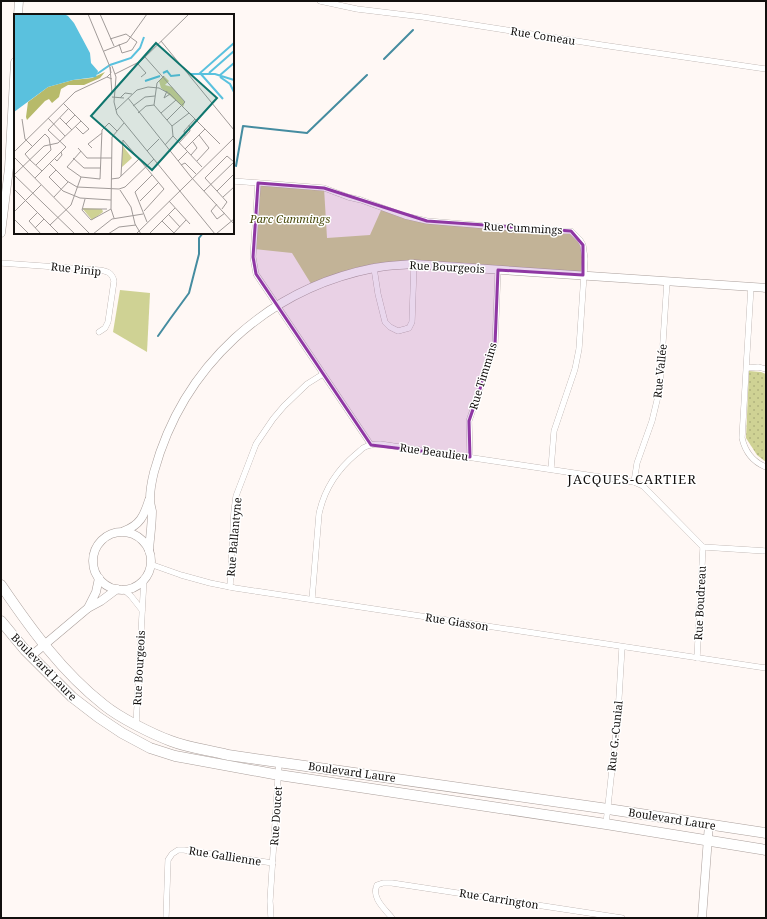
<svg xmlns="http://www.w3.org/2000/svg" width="767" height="919" font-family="'Noto Serif',serif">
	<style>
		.grass { fill: url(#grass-dots) }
		.green { fill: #cfd294 }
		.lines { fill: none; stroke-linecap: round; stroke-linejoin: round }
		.stream { stroke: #458ca0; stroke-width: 2 }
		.street-casing { stroke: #aa9f9b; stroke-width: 6 }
		.secondary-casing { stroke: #aa9f9b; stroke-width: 9 }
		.highway-casing { stroke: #aa9f9b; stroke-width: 11 }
		.street { stroke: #fff; stroke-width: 5.5 }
		.secondary { stroke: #fff; stroke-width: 8 }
		.highway { stroke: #fff; stroke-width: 10 }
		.marked { fill: #8f37a3; fill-opacity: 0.2; stroke: #8f37a3; stroke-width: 3; stroke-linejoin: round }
		.labels { text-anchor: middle; stroke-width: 3; stroke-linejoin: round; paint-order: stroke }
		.street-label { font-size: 11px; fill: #13100e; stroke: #fff }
		.park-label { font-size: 11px; font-style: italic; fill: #494a0b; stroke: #fff }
		.quarter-label { font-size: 13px; letter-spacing: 1px; fill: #13100e; stroke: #fff }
		.inset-river { fill: none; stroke: #5ac1de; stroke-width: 2 }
		.inset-road { fill: none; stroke: #a19b99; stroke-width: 1 }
		.view { fill: #0f766e; fill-opacity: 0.15; stroke: #0f766e; stroke-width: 2 }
		.inset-edge { fill: none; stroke: #13100e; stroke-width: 2 }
	</style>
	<defs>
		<pattern id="grass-dots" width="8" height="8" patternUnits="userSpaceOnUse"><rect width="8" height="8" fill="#cfd294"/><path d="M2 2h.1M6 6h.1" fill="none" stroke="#b1b37e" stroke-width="1.8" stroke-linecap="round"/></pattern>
	</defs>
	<rect width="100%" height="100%" fill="#fff8f5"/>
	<!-- grass -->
	<polygon class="grass" points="749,371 761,372 766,374 766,462 757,455 746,438"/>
	<!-- green -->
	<g class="green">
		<polygon points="258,183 324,188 327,238 370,235 382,208 416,219 571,231 583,245 583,275 394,265 313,287 292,253 253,249"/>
		<polygon points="120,290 150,293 147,352 113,332"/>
	</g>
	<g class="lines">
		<!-- stream -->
		<g class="stream">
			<polyline points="432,1 433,1"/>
			<polyline points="384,59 413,30"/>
			<polyline points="236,166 243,126 307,133 367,75"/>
			<polyline points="158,336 170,319 189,293 199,254 199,238 203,233"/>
		</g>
		<defs>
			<g id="street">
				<polyline points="320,1 357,9 423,17 602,45 766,69"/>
				<polyline points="233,181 324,188 348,197 361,200 405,216 427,221 500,227 562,231 571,231 580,240 583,245 585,259 579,349 575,369 554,431 551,469"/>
				<polyline points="258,183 253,257 256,274 371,445"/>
				<path d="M1 263 99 270C106 271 112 272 114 281L108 322 105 328 99 332"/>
				<polyline points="374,268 378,294 385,322 390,327 398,331 409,328 412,322 414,264"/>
				<path d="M751 286 742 438C745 451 753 462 766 467"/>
				<polyline points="747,368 758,367 766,369"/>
				<polyline points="470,457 469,421 495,345 498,270"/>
				<polyline points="634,482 637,463 652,421 660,388 667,281"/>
				<polyline points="150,564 181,575 210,583 235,588 766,668"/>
				<polyline points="230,587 234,511 236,496 256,444 273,419 284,406 307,384 323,374"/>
				<polyline points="123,589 131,596 142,610"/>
				<path d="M312 599 319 514C324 490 337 470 356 454 359 452 362 448 365 447 370 444 375 444 380 444L634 482 643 486 703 547 766 551"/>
				<polyline points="697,658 703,547"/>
				<polyline points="136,725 144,578"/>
				<polyline points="606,824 618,714 622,647"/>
				<polyline points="166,918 168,860 172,854 178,850 184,850 273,863"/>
				<polyline points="271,918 270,901 279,762"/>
				<path d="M392 918C385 909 371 898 377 885L383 883H392L622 918"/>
			</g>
			<g id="secondary">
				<polyline points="18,15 19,1"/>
				<polyline points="1,233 9,168 15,62"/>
				<path d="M124 531C140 525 144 516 149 500"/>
				<circle cx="122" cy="561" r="29"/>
				<path d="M149 550C150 537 152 524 152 511 151 507 150 503 150 499 150 490 152 480 154 472 183 366 267 289 374 268 387 265 401 265 414 264L766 288"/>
				<polyline points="88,608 96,592 99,578"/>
				<polyline points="31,656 88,608 101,601 117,589"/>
				<polyline points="702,918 709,824"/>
			</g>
			<g id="highway">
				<path d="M1 585C31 629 62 672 104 705 120 718 152 734 171 741 189 748 209 750 228 755L608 809 766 833"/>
				<polyline points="1,621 25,650 72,697 98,717 122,733 150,748 175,756 279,775 606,824 766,850"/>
			</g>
		</defs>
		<!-- street casing -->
		<use href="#street" class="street-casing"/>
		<!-- secondary casing -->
		<use href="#secondary" class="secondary-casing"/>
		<!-- highway casing -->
		<use href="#highway" class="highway-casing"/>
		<!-- street -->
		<use href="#street" class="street"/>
		<!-- secondary -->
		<use href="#secondary" class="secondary"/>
		<!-- highway -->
		<use href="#highway" class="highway"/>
	</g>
	<!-- marked area -->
	<path class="marked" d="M258 183 324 188 427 221 571 231 583 245V275L498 270 495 345 469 421 470 457 371 445 256 274 253 257Z"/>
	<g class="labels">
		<!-- street labels -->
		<g class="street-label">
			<text transform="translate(543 36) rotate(9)" y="4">Rue Comeau</text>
			<text transform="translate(523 228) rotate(3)" y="4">Rue Cummings</text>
			<text transform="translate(447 267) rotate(3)" y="4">Rue Bourgeois</text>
			<text transform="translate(76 269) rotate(6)" y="4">Rue Pinip</text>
			<text transform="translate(660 371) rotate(-84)" y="4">Rue Vallée</text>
			<text transform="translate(483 376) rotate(-73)" y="4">Rue Timmins</text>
			<text transform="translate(434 452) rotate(8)" y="4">Rue Beaulieu</text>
			<text transform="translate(234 537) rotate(-85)" y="4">Rue Ballantyne</text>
			<text transform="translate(700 603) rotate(-87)" y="4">Rue Boudreau</text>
			<text transform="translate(457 622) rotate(9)" y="4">Rue Giasson</text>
			<text transform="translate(44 667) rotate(46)" y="4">Boulevard Laure</text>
			<text transform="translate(139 668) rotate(-87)" y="4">Rue Bourgeois</text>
			<text transform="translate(615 736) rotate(-84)" y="4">Rue G.-Cunial</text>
			<text transform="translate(352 772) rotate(8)" y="4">Boulevard Laure</text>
			<text transform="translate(276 816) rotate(-86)" y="4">Rue Doucet</text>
			<text transform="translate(672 819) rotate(9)" y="4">Boulevard Laure</text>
			<text transform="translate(225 856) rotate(9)" y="4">Rue Gallienne</text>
			<text transform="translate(499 899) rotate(9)" y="4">Rue Carrington</text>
		</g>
		<!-- park labels -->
		<g class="park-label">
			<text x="290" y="223">Parc Cummings</text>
		</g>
		<!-- quarter labels -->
		<g class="quarter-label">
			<text x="632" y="484">JACQUES-CARTIER</text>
		</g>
	</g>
	<!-- overview -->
	<g transform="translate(14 14)">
		<rect width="220" height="220" fill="#fff8f5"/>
		<path d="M91 58 86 64 70 71H54L47 75 45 83 38 89 35 85 31 87 13 106 12 103 14 88 34 73 59 66 78 64Z" fill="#b7ba6a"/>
		<path d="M150 62 155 67 151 71 158 73 171 88 169 93 147 74 145 67ZM108 131 118 144 108 153ZM68 194 88 195 89 198 78 206Z" fill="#cfd294"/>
		<path d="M0 0H50L54 2 60 9 76 39 77 49 84 57 82 63 59 66 34 73 0 98Z" fill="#5ac1de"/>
		<path class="inset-river" d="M149 59 153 57 157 62 166 61M195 59 220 37M83 60 96 51 117 44 126 34 130 23M176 60H201L220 66M205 62 220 49M206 63 216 70 220 78M131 67 146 62M209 85 186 59 220 29"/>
		<path class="inset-road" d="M74 0 96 53 97 59 93 63 98 65M86 0 100 32M96 25 112 20 123 28 118 36 108 39 105 30M147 27 220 116M90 37 113 28 133 0M131 43 171 88 153 106M124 50 132 59 127 63M98 52 102 63 100 88 103 100 201 220M96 53 98 79M101 60 127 47 175 0M153 77 150 84 156 80M98 83 110 84M106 84 111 79 118 80M114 84 177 163 220 210M49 89 75 115 69 120 61 112M140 91 158 112 159 122 188 153M140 91 143 69 150 62M119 92 131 83 141 82M102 96 123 76 134 73 145 74 156 80 206 130M124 99 132 92 140 91M147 99 162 86M34 104 51 122M46 104 58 116M8 105 11 125 18 132M52 110 61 101M158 112 175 99M171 122 170 117 181 105M109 126 150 175 130 197M165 129 176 117 175 111M151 131 159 122M64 134 73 144H98M78 134 74 130 88 119M171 135 191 115M67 137 53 153 67 163 86 165 88 116 95 109 103 117M133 137 145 125M0 138 61 78 93 63M177 141 183 134 179 128M0 143 76 220M59 144 70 154H87M41 145 43 147 48 141 47 138M164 147 174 137M183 147 195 134 185 121M36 150 53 167 63 173 105 175 111 173 140 145M22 151 37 136 35 124 31 120 11 140 16 146 28 157M167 151 171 149 182 160M42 156 35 163 49 177 66 184 97 186M0 161 30 132 44 129 67 107M0 161 61 220M107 162 109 126M21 164 52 133 34 116 55 94M97 165 105 164 125 145M0 175 45 220M106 176 117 193 121 210 127 220M190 177 220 148M203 177 220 160M40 183 54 168M209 183 220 173M71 185 68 196 77 206 97 195M126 187 145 168M155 187 176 210M203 190 197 197 203 205 211 199M68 195H93M208 195 213 188 191 164 213 142 220 148M0 198 27 171M24 198 15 207 27 220M155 201 166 213M100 204 97 195 98 123 110 109M0 205 15 220M148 207 160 219M133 208 121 178 138 161M36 211 57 191 67 163M21 214 30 205M79 220 98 205 129 200M94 220 105 213 122 211M122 220 220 124M135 220 161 194M159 220 172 206M202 220 220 205"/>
		<path class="view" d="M142 29 203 84 138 156 77 102Z"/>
		<rect width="220" height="220" class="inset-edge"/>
	</g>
	<!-- border -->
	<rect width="767" height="919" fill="none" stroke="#13100e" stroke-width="4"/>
</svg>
